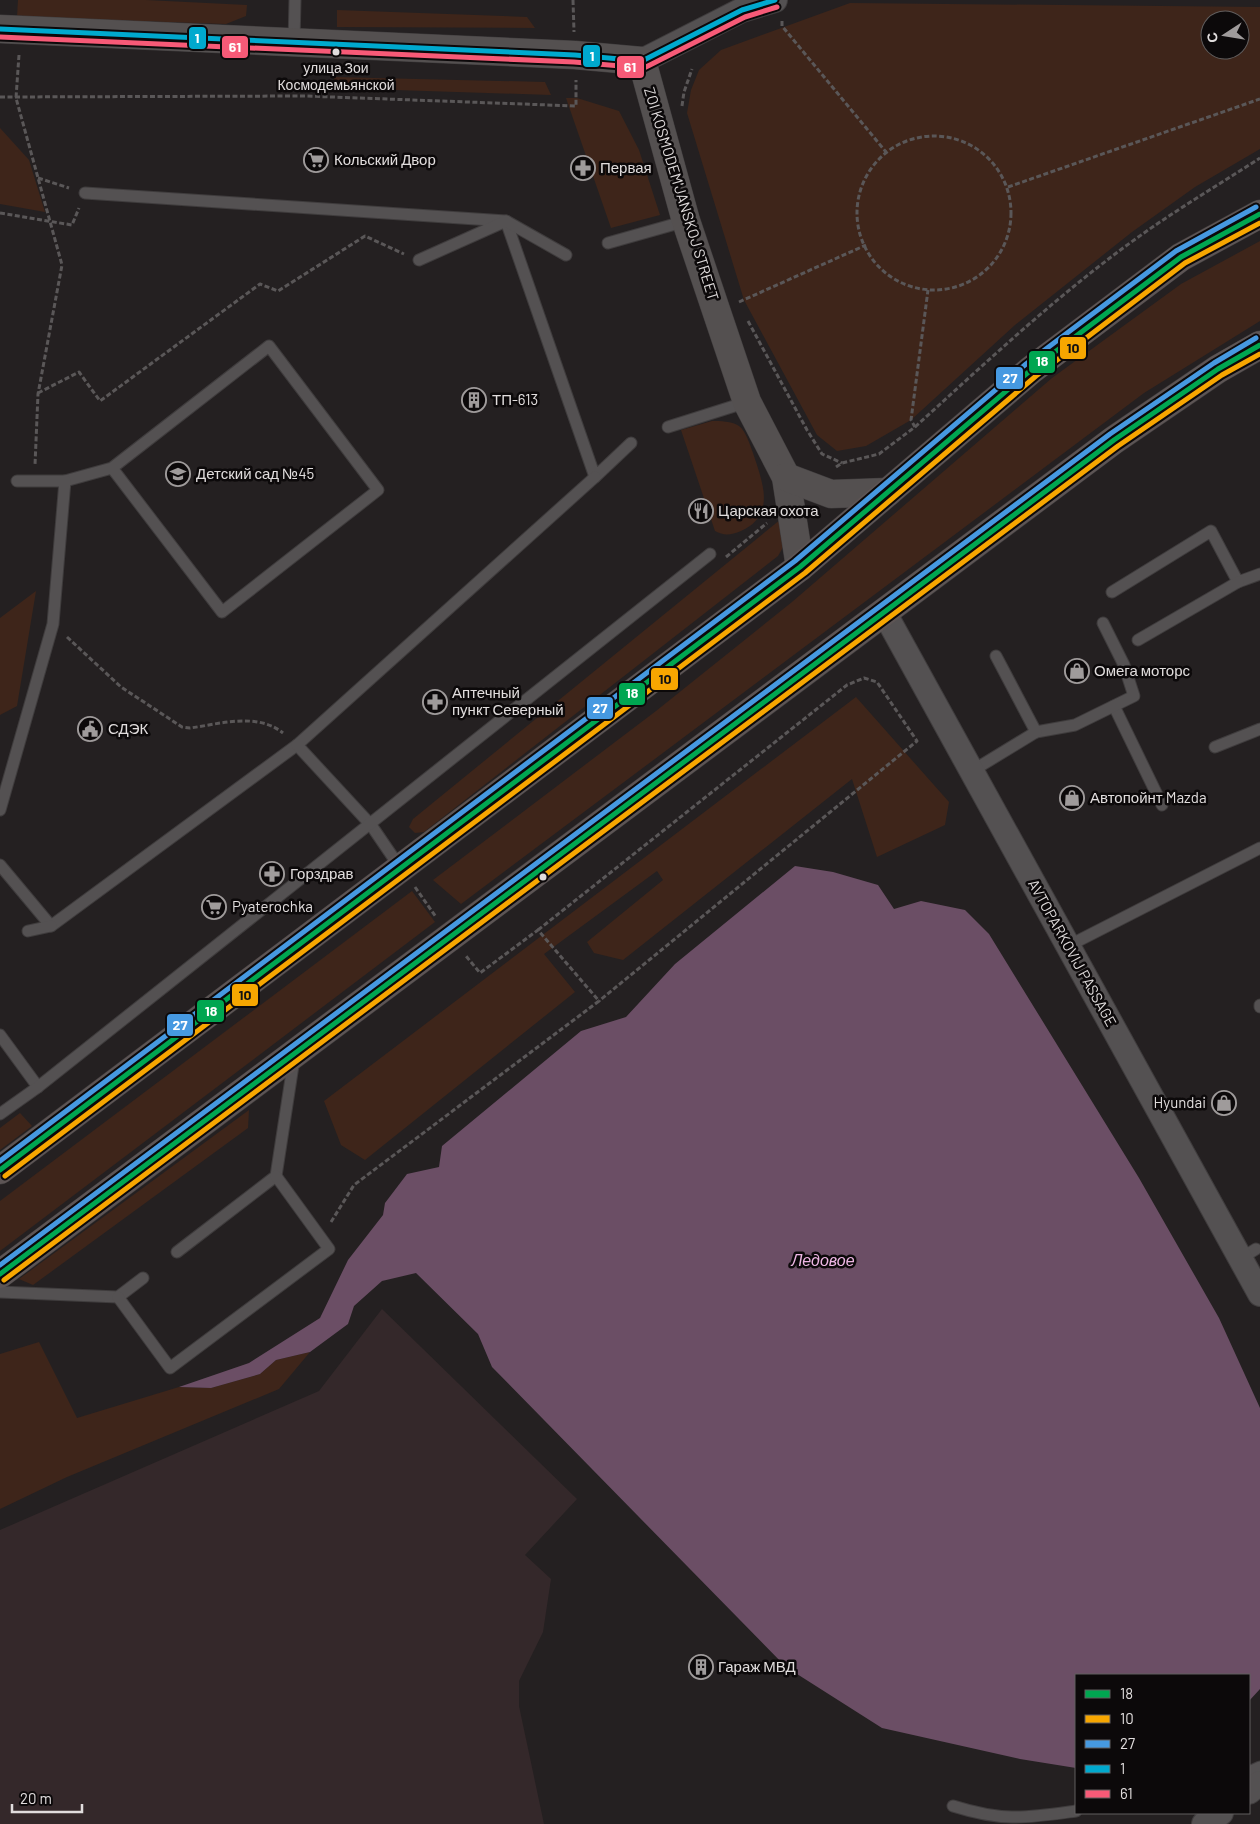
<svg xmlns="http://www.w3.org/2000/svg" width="1260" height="1824" font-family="Barlow,sans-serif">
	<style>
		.built { fill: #34282a }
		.green { fill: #3e251a; fill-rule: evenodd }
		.water { fill: #6b4e65 }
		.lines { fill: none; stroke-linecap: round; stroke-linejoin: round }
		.lane-casing { stroke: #3f3c3d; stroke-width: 13 }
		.street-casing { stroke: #3f3c3d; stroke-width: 26 }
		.secondary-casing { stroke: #3f3c3d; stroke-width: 29 }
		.primary-casing { stroke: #3f3c3d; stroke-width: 29 }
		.path { stroke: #5a5758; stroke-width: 3; stroke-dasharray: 5 2.5; stroke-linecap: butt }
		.lane { stroke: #545152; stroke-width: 11 }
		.street { stroke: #545152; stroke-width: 24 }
		.secondary { stroke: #545050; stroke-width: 28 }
		.primary { stroke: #5d5555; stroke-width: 28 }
		.bus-1-casing { stroke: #0c090a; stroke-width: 9 }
		.bus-2-casing { stroke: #0c090a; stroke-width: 9 }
		.bus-3-casing { stroke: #0c090a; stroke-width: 9 }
		.bus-4-casing { stroke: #0c090a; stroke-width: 9 }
		.bus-5-casing { stroke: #0c090a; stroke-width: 9 }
		.bus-1 { stroke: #00a651; stroke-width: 5 }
		.bus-2 { stroke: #f7a600; stroke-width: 5 }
		.bus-3 { stroke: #4699e1; stroke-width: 5 }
		.bus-4 { stroke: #00a9ce; stroke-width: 5 }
		.bus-5 { stroke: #f75a77; stroke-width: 5 }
		.bus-dot { fill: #e1dddd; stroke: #0c090a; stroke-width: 2 }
		.labels { text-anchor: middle; stroke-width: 5; stroke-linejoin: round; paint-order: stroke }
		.bus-label { font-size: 14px; fill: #e1dddd; stroke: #0c090a }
		.poi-label { font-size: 15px; fill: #e1dddd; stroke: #0c090a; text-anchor: start }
		.street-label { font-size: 15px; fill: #e1dddd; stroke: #0c090a }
		.water-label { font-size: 16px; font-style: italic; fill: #eeb6e4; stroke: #0c090a }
		.line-badge { stroke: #0c090a; stroke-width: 2 }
		.badge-label { font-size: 14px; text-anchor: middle; font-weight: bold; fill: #fff }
		.pale-badge-label { font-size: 14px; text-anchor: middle; font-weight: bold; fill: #111 }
	</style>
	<rect width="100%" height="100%" fill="#242021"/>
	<!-- built -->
	<polygon class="built" points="382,1309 577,1499 525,1555 551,1579 543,1632 519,1681 519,1706 544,1824 0,1824 0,1530 319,1391"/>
	<!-- green -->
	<g class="green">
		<polygon points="18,0 146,0 247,5 246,16 226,24 17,17"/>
		<path d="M850 3 1260 7V149L1195 187 1132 232 1015 325 911 420 866 446 837 451 817 435 744 300 687 113 691 90 699 70 721 50ZM1210 20H1240V50H1210Z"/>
		<polygon points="337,10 527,17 535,28 337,27"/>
		<polygon points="334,77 545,82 551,95 334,88"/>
		<polygon points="566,98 577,98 619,111 639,150 660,215 611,228"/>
		<polygon points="0,128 29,160 45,212 0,204"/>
		<polygon points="1260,241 1260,321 1144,393 461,904 433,880 656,711 792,602 1052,378 1181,284"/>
		<path d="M712 421C721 421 731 421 739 426 746 431 750 445 753 453 762 481 777 515 741 531 731 535 724 536 715 531L681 430Z"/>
		<polygon points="786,515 786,542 778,556 424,832 415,833 409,827 413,819"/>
		<polygon points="36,591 17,706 0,715 0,618"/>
		<polygon points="856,697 949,802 945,825 877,857 852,779 623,960 594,953 587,942 663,880 657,871 544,954 575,992 365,1160 341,1145 324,1101"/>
		<polygon points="412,891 435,922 0,1251 0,1201"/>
		<polygon points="249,1110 248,1128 33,1285 19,1279"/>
		<polygon points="20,1113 32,1126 0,1150 0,1128"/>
		<polygon points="39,1342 77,1418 179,1387 211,1388 260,1374 276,1360 310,1352 279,1389 67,1477 0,1509 0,1354"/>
	</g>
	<!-- water -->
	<polygon class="water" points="795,866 833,872 878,885 894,909 921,901 965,910 989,934 1139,1178 1219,1318 1260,1408 1260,1689 1249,1701 1249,1675 1076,1675 1076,1768 1020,1759 882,1728 786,1667 492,1367 478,1334 416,1273 382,1281 354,1306 348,1324 310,1352 276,1360 260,1374 211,1388 179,1387 249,1363 320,1318 348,1260 383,1215 385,1203 407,1174 439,1167 442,1146 581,1031 626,1017 675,964"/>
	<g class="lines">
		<defs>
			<g id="lane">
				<polyline points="294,43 295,0"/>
				<polyline points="85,193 506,221 595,477 631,443"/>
				<polyline points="608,243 686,221"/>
				<polyline points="419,260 506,221 566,255"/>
				<polyline points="668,427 747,402"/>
				<polyline points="65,481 112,468 222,612 378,490 269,346 112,468"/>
				<polyline points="1112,592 1211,531 1238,582 1260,574"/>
				<polyline points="1138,640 1238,582"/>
				<polyline points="1114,706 1162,805"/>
				<polyline points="1036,732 1075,725 1134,696 1124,665 1103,623"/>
				<polyline points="1215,747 1260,729"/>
				<polyline points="972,771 1036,732 996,656"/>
				<polyline points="0,810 53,624 65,481 17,481"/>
				<polyline points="0,865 51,926 297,745"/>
				<polyline points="401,869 371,825 297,745 595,477"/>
				<polyline points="28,931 51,926"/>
				<polyline points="1068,946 1260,848"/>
				<polyline points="1260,1005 1260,1007"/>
				<polyline points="0,1035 38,1087"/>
				<polyline points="0,1114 38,1087 710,554"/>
				<polyline points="177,1252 276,1176 294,1059"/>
				<polyline points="1240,1259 1256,1249"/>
				<polyline points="0,1292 118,1297 143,1278"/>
				<polyline points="118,1297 170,1368 329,1249 276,1176"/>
				<polyline points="1249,1772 1260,1767"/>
				<path d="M953 1806C1004 1822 1025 1818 1076 1811"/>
			</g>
			<g id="street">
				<polyline points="642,61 742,10 775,0"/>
				<polyline points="884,612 1260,1294"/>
				<polyline points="1249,1792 1260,1783"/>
				<polyline points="1204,1824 1221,1813"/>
			</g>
			<g id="secondary">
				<polyline points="0,29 575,55 642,61 686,221 747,402 786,477 800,567"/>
				<polyline points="786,477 831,494 888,492"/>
			</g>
			<g id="primary">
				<polyline points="0,1170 800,567 1031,370 1181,257 1260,214"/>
				<polyline points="0,1274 1114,440 1218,369 1260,345"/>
			</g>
		</defs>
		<!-- lane casing -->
		<use href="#lane" class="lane-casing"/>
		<!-- street casing -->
		<use href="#street" class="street-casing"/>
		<!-- secondary casing -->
		<use href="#secondary" class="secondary-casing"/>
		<!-- primary casing -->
		<use href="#primary" class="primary-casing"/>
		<!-- path -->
		<g class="path">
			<polyline points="573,0 574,32"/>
			<polyline points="782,21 782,26 886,152"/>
			<polyline points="19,55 16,98 62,265 38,394 35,465"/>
			<polyline points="0,97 305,96 576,106 576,80"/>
			<polyline points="682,106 684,92 692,69"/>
			<circle cx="934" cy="213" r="77"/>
			<polyline points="38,178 69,188"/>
			<polyline points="1008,187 1260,99"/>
			<polyline points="0,213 72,225 79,208"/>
			<polyline points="739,302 866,245"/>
			<polyline points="748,321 807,430 822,454 842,463"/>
			<polyline points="38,393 79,372 100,401 260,284 278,291 365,236 404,254"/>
			<path d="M915 427C992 357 1070 283 1157 224 1191 201 1226 180 1260 158"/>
			<polyline points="836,467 842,463 879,454 915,427 911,420 928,290"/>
			<polyline points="726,557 767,523"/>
			<path d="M67 637 121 687 182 727 190 728C220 724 257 712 283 733"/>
			<polyline points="415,887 436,917"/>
			<polyline points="538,930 847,685 864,678 877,682 917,741 599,1001"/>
			<polyline points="331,1222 354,1185 599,1001 538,930 480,973 466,956"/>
		</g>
		<!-- lane -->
		<use href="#lane" class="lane"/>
		<!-- street -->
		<use href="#street" class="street"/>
		<!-- secondary -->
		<use href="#secondary" class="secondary"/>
		<!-- primary -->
		<use href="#primary" class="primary"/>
		<defs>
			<g id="bus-1">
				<polyline points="0,1170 800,567 1031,370 1181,257 1260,214"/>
				<polyline points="0,1274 1114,440 1218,369 1260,345"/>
			</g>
			<g id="bus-2">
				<polyline points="5,1176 805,573 1036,376 1185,263 1260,223"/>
				<polyline points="4,1280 1118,446 1222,375 1260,354"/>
			</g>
			<g id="bus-3">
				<polyline points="0,1161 795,561 1026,364 1176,251 1256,207"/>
				<polyline points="0,1265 1110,434 1214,363 1256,338"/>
			</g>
			<polyline id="bus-4" points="0,29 575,55 642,61 742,10 775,0"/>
			<polyline id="bus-5" points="0,37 574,62 644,68 745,17 777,7"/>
		</defs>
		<!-- bus-1 casing -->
		<use href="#bus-1" class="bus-1-casing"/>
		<!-- bus-2 casing -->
		<use href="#bus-2" class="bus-2-casing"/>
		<!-- bus-3 casing -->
		<use href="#bus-3" class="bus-3-casing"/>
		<!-- bus-4 casing -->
		<use href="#bus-4" class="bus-4-casing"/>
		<!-- bus-5 casing -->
		<use href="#bus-5" class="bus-5-casing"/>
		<!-- bus-1 -->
		<use href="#bus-1" class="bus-1"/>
		<!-- bus-2 -->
		<use href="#bus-2" class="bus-2"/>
		<!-- bus-3 -->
		<use href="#bus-3" class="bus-3"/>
		<!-- bus-4 -->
		<use href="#bus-4" class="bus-4"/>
		<!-- bus-5 -->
		<use href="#bus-5" class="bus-5"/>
	</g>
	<!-- icons -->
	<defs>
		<symbol id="supermarket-ring" viewBox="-11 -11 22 22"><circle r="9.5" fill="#0c090a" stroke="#9f9b9b" stroke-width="1.5"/><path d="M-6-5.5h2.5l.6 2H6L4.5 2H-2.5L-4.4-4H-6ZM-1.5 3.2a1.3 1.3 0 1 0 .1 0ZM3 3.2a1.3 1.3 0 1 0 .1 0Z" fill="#9f9b9b"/></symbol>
		<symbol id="pharmacy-ring" viewBox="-11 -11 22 22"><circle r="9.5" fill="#0c090a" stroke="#9f9b9b" stroke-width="1.5"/><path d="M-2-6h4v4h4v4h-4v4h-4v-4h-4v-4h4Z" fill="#9f9b9b"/></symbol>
		<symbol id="building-ring" viewBox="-11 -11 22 22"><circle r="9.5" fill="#0c090a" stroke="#9f9b9b" stroke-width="1.5"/><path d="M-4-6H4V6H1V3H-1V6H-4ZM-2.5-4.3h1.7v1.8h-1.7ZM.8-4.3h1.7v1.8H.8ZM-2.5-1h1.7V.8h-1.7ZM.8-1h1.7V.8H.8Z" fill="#9f9b9b"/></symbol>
		<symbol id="school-ring" viewBox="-11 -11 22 22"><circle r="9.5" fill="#0c090a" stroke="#9f9b9b" stroke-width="1.5"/><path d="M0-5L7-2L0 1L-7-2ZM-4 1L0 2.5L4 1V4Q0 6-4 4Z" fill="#9f9b9b"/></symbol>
		<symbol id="restaurant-ring" viewBox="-11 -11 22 22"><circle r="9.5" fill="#0c090a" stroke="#9f9b9b" stroke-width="1.5"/><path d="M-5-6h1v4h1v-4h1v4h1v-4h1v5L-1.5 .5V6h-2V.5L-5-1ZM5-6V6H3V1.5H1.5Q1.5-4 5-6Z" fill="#9f9b9b"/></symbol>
		<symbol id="shop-ring" viewBox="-11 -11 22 22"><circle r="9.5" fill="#0c090a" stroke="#9f9b9b" stroke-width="1.5"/><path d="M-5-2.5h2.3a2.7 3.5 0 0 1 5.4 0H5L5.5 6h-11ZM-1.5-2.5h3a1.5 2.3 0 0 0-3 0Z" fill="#9f9b9b"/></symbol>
		<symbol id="civic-ring" viewBox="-11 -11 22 22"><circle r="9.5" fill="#0c090a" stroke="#9f9b9b" stroke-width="1.5"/><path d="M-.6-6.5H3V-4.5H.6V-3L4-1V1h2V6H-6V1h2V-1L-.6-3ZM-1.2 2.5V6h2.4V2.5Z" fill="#9f9b9b"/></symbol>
	</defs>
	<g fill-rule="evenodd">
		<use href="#supermarket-ring" x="302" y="146" width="28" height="28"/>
		<use href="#pharmacy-ring" x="569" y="154" width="28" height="28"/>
		<use href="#building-ring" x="460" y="386" width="28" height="28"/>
		<use href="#school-ring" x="164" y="460" width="28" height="28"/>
		<use href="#restaurant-ring" x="687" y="497" width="28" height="28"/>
		<use href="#shop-ring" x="1063" y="657" width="28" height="28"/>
		<use href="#pharmacy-ring" x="421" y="688" width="28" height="28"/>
		<use href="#civic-ring" x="76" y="715" width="28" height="28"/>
		<use href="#shop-ring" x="1058" y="784" width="28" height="28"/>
		<use href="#pharmacy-ring" x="258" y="860" width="28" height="28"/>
		<use href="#supermarket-ring" x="200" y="893" width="28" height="28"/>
		<use href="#shop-ring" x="1210" y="1089" width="28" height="28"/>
		<use href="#building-ring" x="687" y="1653" width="28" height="28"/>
	</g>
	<!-- markers -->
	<g class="bus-dot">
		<circle cx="336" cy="52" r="4.5"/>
		<circle cx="543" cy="877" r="4.5"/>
	</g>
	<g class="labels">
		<!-- bus labels -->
		<g class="bus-label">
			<text x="336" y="73">улица Зои<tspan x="336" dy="17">Космодемьянской</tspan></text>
		</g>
		<!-- poi labels -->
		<g class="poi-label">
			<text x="334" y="165">Кольский Двор</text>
			<text x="600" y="173">Первая</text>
			<text x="492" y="405">ТП-613</text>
			<text x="196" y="479">Детский сад №45</text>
			<text x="718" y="516">Царская охота</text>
			<text x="1094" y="676">Омега моторс</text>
			<text x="452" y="698">Аптечный<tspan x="452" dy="17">пункт Северный</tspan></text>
			<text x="108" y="734">СДЭК</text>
			<text x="1090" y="803">Автопойнт Mazda</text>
			<text x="290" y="879">Горздрав</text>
			<text x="232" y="912">Pyaterochka</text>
			<text x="1206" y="1108" text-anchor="end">Hyundai</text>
			<text x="718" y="1672">Гараж МВД</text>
		</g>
		<!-- street labels -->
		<g class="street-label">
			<text transform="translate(681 194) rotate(73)" y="5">ZOI KOSMODEM'JANSKOJ STREET</text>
			<text transform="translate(1072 953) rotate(61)" y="5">AVTOPARKOVIJ PASSAGE</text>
		</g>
		<!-- water labels -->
		<g class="water-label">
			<text x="823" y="1266">Ледовое</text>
		</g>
	</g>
	<g class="line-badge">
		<rect x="188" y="26" width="19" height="24" rx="5" fill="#00a9ce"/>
		<rect x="221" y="35" width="28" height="24" rx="5" fill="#f75a77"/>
		<rect x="582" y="44" width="19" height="24" rx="5" fill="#00a9ce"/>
		<rect x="616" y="55" width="29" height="24" rx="5" fill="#f75a77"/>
		<rect x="1059" y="336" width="28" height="24" rx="5" fill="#f7a600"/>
		<rect x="1028" y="350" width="28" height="24" rx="5" fill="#00a651"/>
		<rect x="995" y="366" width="29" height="24" rx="5" fill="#4699e1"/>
		<rect x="650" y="667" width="29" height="24" rx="5" fill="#f7a600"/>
		<rect x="618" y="682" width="28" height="24" rx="5" fill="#00a651"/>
		<rect x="586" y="696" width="28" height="24" rx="5" fill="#4699e1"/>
		<rect x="231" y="983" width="28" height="24" rx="5" fill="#f7a600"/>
		<rect x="196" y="999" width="29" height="24" rx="5" fill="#00a651"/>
		<rect x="166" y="1013" width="28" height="24" rx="5" fill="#4699e1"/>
	</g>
	<g class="badge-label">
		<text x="197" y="43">1</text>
		<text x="235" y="52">61</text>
		<text x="592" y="61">1</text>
		<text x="630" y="72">61</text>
		<text x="1042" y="366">18</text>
		<text x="1010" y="383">27</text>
		<text x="632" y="698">18</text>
		<text x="600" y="713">27</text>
		<text x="211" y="1016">18</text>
		<text x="180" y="1030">27</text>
	</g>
	<g class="pale-badge-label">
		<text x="1073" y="353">10</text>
		<text x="665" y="684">10</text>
		<text x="245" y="1000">10</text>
	</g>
	<!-- legend -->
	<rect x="1075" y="1674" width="175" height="140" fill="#0c090a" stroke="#615e5e"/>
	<rect x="1085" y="1690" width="25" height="8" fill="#00a651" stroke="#615e5e"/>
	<text x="1120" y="1699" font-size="15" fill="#e1dddd">18</text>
	<rect x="1085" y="1715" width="25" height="8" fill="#f7a600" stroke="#615e5e"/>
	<text x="1120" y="1724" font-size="15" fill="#e1dddd">10</text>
	<rect x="1085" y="1740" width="25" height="8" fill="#4699e1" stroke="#615e5e"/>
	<text x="1120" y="1749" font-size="15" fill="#e1dddd">27</text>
	<rect x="1085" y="1765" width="25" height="8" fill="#00a9ce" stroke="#615e5e"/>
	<text x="1120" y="1774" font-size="15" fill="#e1dddd">1</text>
	<rect x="1085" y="1790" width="25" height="8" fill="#f75a77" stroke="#615e5e"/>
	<text x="1120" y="1799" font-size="15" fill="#e1dddd">61</text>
	<!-- north arrow -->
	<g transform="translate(1225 35) rotate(258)"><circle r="24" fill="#0c090a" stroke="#615e5e"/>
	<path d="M0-4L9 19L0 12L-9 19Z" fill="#9f9b9b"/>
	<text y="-8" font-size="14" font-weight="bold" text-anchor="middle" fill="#e1dddd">С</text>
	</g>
	<!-- scale -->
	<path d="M12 1804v8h70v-8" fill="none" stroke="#e1dddd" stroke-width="2.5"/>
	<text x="20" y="1804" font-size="15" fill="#e1dddd" stroke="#0c090a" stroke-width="4" paint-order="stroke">20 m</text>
</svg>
